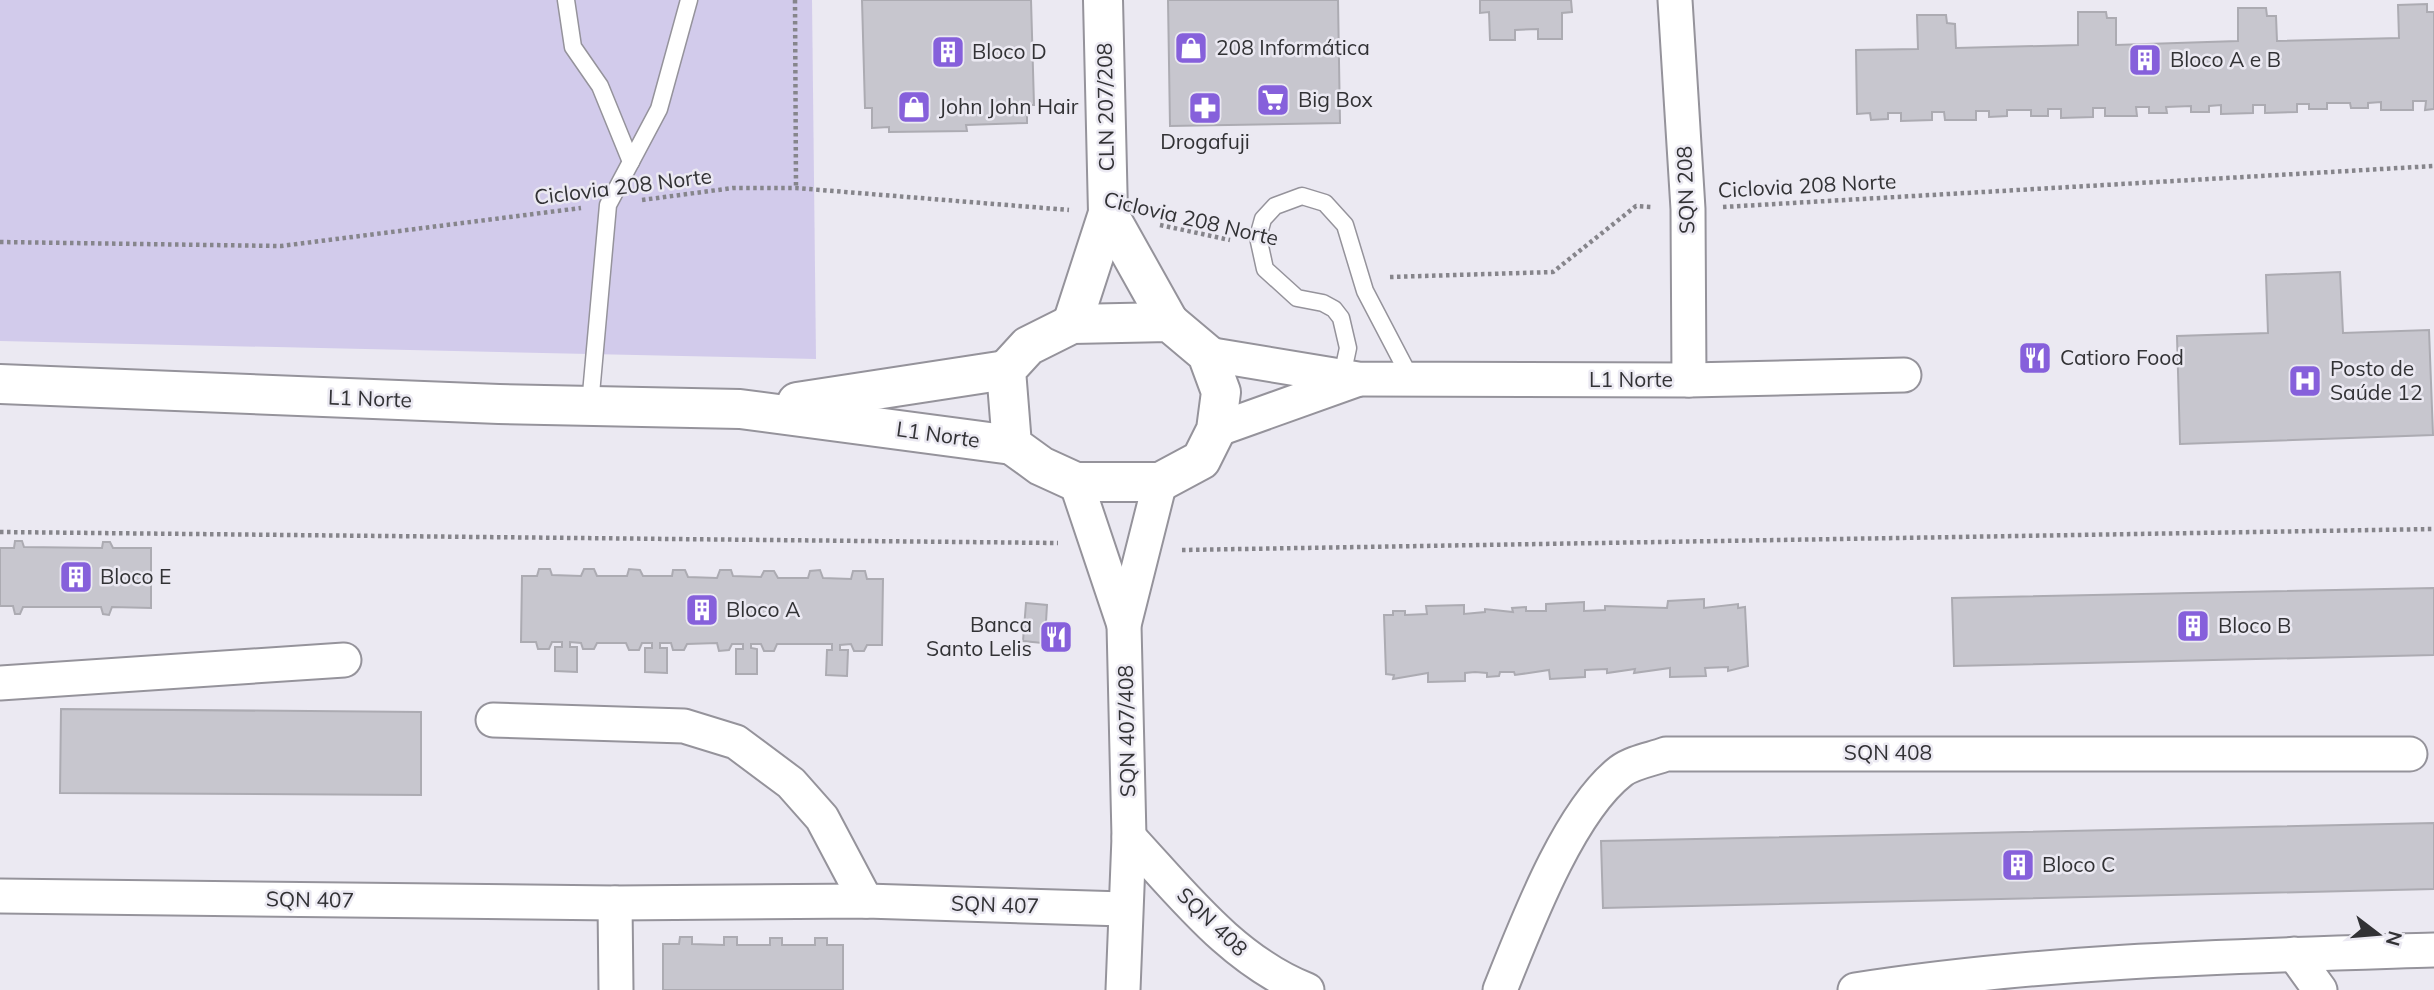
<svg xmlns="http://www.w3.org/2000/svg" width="2434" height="990" font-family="Mulish,sans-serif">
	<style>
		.green { fill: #d2cbeb }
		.building { fill: #c7c6ce; stroke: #acabb2; stroke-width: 2 }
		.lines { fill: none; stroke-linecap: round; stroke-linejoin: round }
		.service-casing { stroke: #95939b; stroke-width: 19 }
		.minor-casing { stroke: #95939b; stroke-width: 37 }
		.tertiary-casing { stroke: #95939b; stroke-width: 42 }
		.path { stroke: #86858b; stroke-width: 4.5; stroke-dasharray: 3.5 3.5; stroke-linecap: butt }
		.service { stroke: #fff; stroke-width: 16 }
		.minor { stroke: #fff; stroke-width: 33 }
		.tertiary { stroke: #fff; stroke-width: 38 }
		.labels { text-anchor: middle; stroke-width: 5; stroke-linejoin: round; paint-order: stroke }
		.poi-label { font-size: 21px; fill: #323235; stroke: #ebe9f2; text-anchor: start }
		.street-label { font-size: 21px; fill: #323235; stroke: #ebe9f2 }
	</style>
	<rect width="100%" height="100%" fill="#ebe9f2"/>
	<!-- green -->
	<polygon class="green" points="0,0 812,0 816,359 0,341"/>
	<!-- building -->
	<g class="building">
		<polygon points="862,0 1031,0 1034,105 1027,105 1027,123 966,125 967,131 889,132 889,127 872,128 872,108 865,108"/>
		<polygon points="1168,0 1338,0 1340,123 1170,126"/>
		<polygon points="1480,0 1571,0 1572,12 1562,13 1562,39 1538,39 1538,29 1515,30 1515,40 1490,40 1489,12 1480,13"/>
		<polygon points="2427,4 2427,12 2434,12 2434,109 2425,110 2426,101 2413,101 2413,110 2381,110 2381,102 2368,103 2368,108 2351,108 2350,103 2327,103 2327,109 2309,109 2309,104 2297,104 2297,112 2265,113 2265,105 2253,105 2253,113 2221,114 2221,105 2209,106 2209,112 2191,112 2191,106 2166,107 2167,113 2149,113 2149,107 2136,107 2137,116 2105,116 2105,108 2093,108 2093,117 2061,118 2061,109 2048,109 2048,116 2031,116 2031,110 2007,110 2007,116 1989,117 1989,111 1976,111 1976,120 1945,120 1944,112 1932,112 1932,120 1901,121 1901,113 1888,113 1888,119 1871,120 1870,113 1857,114 1856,50 1918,49 1917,15 1946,15 1947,23 1955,24 1956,48 2078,45 2078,12 2106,12 2107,18 2116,18 2116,45 2238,41 2238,8 2266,8 2267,16 2276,16 2277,41 2399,38 2398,5"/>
		<polygon points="2340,272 2343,333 2429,330 2433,435 2180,444 2177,336 2268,333 2266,275"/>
		<polygon points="15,541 22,541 24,547 102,548 103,542 110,542 113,548 151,548 151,608 112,607 109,615 103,614 101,607 23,607 20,614 15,614 13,606 0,606 0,548 14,548"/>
		<polygon points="539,569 550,569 552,575 581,576 584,569 594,569 597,576 627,576 629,569 640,570 643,576 672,576 673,570 685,570 688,577 717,578 720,570 731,570 733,576 761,577 764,571 774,571 778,578 808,578 810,571 820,570 823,578 851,579 853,571 865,571 867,579 883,579 882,645 867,645 864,651 854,651 851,644 840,645 840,650 848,650 847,676 826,675 827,650 832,650 832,644 777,644 774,651 764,651 761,644 751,644 751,648 757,649 757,674 736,674 736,649 743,649 743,644 732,644 729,650 719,651 717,643 687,644 684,650 673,650 671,643 660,643 660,648 667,648 667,673 645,672 645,648 652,648 652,643 642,643 639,650 629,650 626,643 597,643 594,649 583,649 581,643 570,642 570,647 577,647 577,672 555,671 555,647 562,647 562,642 552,642 549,649 538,649 536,642 521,642 522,576 537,576"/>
		<polygon points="2434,588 2434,655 1954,666 1952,598"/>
		<polygon points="1704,599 1704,608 1738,604 1738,608 1745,607 1748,666 1728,671 1728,667 1705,668 1706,676 1670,677 1670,668 1634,673 1635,669 1607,673 1607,669 1585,670 1585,677 1550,679 1549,670 1515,675 1514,672 1500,672 1499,676 1487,677 1487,673 1475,672 1465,673 1465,681 1428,682 1428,673 1393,679 1394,675 1386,674 1384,615 1393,615 1393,611 1405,611 1405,615 1427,614 1426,606 1464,605 1464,614 1485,612 1485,609 1513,612 1512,608 1526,607 1526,611 1546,611 1546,604 1584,602 1584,611 1605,610 1605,606 1667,608 1668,601"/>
		<polygon points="1026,603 1047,605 1046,622 1053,623 1052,644 1023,641"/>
		<polygon points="61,709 421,712 421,795 60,793"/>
		<polygon points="2434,823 2434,889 1603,908 1601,841"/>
		<polygon points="680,937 692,937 692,944 724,945 724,937 737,937 737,945 770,945 770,938 782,938 782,945 815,945 815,938 827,938 827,945 843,945 843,990 663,990 663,944 679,944"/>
	</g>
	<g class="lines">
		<defs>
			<g id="service">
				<polyline points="566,0 573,47 600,86 631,162"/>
				<polyline points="1342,376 1348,348 1341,318 1334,309 1323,303 1297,298 1265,269 1258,237 1263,219 1275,206 1302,196 1325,203 1345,225 1365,291 1411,379"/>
				<polyline points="590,405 608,205 659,109 689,0"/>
			</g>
			<g id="minor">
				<polyline points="1675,0 1688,209 1689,380"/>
				<polyline points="1207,354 1358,379 1689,380 1904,375"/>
				<polyline points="1216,430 1356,380"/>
				<polyline points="1076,482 1124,625"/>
				<polyline points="0,683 344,660"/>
				<polyline points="493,720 684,726 736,742 791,783 822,818 866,901"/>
				<path d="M1129 837C1182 894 1233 961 1307 990"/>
				<polyline points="0,896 615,903 866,901 1124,909"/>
				<polyline points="615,903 616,990"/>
				<polyline points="2294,954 2320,990"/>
				<polyline points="1123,990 1129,837 1124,625 1160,482"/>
				<path d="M1500 990C1525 928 1568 812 1621 771 1633 762 1653 759 1666 754H2410"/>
				<path d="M1855 990C2047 960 2240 956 2434 950"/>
			</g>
			<g id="tertiary">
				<polyline points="1108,213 1169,322"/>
				<polygon points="1169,322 1207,354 1221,392 1216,430 1201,460 1160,482 1076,482 1041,466 1012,445 1006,370 1028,346 1072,324"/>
				<polyline points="1072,324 1108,213 1103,0"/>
				<polyline points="0,384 499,404 740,409 1012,445"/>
				<polyline points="797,402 1006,370"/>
			</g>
		</defs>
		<!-- service casing -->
		<use href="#service" class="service-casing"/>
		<!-- minor casing -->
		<use href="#minor" class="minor-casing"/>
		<!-- tertiary casing -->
		<use href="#tertiary" class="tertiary-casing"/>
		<!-- path -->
		<g class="path">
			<polyline points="795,0 796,188"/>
			<polyline points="642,200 733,188 796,188 1069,210"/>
			<polyline points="1723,207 2434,166"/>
			<polyline points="1160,225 1230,240"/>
			<polyline points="0,242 281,246 581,208"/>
			<polyline points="1390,277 1553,272 1636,206 1652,207"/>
			<polyline points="0,532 1058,543"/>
			<polyline points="1182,550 2434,529"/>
		</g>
		<!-- service -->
		<use href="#service" class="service"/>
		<!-- minor -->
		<use href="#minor" class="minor"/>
		<!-- tertiary -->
		<use href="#tertiary" class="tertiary"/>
	</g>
	<!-- icons -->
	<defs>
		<symbol id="shop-square" viewBox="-11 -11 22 22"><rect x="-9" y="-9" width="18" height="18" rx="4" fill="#8660db" stroke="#ebe9f2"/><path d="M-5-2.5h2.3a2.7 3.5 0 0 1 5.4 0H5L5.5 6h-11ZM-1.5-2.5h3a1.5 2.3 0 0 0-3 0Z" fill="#fff"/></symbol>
		<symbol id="building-square" viewBox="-11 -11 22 22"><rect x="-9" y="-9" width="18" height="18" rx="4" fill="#8660db" stroke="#ebe9f2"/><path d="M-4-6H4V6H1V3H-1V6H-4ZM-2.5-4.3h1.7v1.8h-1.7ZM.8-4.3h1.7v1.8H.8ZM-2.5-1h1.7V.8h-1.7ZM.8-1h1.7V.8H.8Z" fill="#fff"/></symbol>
		<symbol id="supermarket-square" viewBox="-11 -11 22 22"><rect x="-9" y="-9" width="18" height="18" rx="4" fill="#8660db" stroke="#ebe9f2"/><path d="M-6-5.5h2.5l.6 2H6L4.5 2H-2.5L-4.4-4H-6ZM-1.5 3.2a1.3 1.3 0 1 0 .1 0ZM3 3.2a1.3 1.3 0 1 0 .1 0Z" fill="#fff"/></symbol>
		<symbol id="pharmacy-square" viewBox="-11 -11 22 22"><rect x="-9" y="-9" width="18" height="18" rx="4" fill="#8660db" stroke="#ebe9f2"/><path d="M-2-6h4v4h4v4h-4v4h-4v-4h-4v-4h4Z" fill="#fff"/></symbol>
		<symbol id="restaurant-square" viewBox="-11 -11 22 22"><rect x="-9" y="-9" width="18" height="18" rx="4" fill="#8660db" stroke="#ebe9f2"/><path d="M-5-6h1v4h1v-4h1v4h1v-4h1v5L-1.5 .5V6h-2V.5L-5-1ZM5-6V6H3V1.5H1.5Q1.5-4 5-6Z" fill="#fff"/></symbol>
		<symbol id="hospital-square" viewBox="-11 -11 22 22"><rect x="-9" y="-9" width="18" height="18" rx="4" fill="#8660db" stroke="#ebe9f2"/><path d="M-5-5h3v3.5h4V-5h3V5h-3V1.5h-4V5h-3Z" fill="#fff"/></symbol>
	</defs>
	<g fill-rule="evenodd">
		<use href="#shop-square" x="1172" y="29" width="38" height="38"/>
		<use href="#building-square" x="929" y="33" width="38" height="38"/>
		<use href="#building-square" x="2126" y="41" width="38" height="38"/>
		<use href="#supermarket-square" x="1254" y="81" width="38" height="38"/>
		<use href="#shop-square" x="895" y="88" width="38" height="38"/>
		<use href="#pharmacy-square" x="1186" y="89" width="38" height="38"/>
		<use href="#restaurant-square" x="2016" y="339" width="38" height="38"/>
		<use href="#hospital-square" x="2286" y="362" width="38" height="38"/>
		<use href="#building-square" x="57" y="558" width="38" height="38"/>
		<use href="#building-square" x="683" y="591" width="38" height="38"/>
		<use href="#building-square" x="2174" y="607" width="38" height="38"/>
		<use href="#restaurant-square" x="1037" y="618" width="38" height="38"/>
		<use href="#building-square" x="1999" y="846" width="38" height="38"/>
	</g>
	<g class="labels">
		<!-- poi labels -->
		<g class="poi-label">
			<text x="1216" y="55">208 Informática</text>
			<text x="972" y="59">Bloco D</text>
			<text x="2170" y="67">Bloco A e B</text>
			<text x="1298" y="107">Big Box</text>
			<text x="939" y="114">John John Hair</text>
			<text x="1205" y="149" text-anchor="middle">Drogafuji</text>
			<text x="2060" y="365">Catioro Food</text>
			<text x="2330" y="376">Posto de<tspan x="2330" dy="24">Saúde 12</tspan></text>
			<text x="100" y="584">Bloco E</text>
			<text x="726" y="617">Bloco A</text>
			<text x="1032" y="632" text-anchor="end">Banca<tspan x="1032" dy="24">Santo Lelis</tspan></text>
			<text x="2218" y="633">Bloco B</text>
			<text x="2042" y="872">Bloco C</text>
		</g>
		<!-- street labels -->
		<g class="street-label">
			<text transform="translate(1106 107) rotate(-91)" y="7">CLN 207/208</text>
			<text transform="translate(1807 186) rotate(-3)" y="7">Ciclovia 208 Norte</text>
			<text transform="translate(623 187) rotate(-7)" y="7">Ciclovia 208 Norte</text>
			<text transform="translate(1686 190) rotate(-92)" y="7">SQN 208</text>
			<text transform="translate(1191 219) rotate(13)" y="7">Ciclovia 208 Norte</text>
			<text x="1631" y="387">L1 Norte</text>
			<text transform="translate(370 399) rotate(2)" y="7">L1 Norte</text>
			<text transform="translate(938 435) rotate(8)" y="7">L1 Norte</text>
			<text transform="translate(1127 731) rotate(-91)" y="7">SQN 407/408</text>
			<text x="1888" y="760">SQN 408</text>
			<text transform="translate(310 900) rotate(1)" y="7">SQN 407</text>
			<text transform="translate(995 905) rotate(2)" y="7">SQN 407</text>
			<text transform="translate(1212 922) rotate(44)" y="7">SQN 408</text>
		</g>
	</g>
	<!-- north arrow -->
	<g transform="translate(2378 934) rotate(106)" stroke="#ebe9f2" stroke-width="5" paint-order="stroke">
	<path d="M0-5L12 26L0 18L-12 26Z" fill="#323235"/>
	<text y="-10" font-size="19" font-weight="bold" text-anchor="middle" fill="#323235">N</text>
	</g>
</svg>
